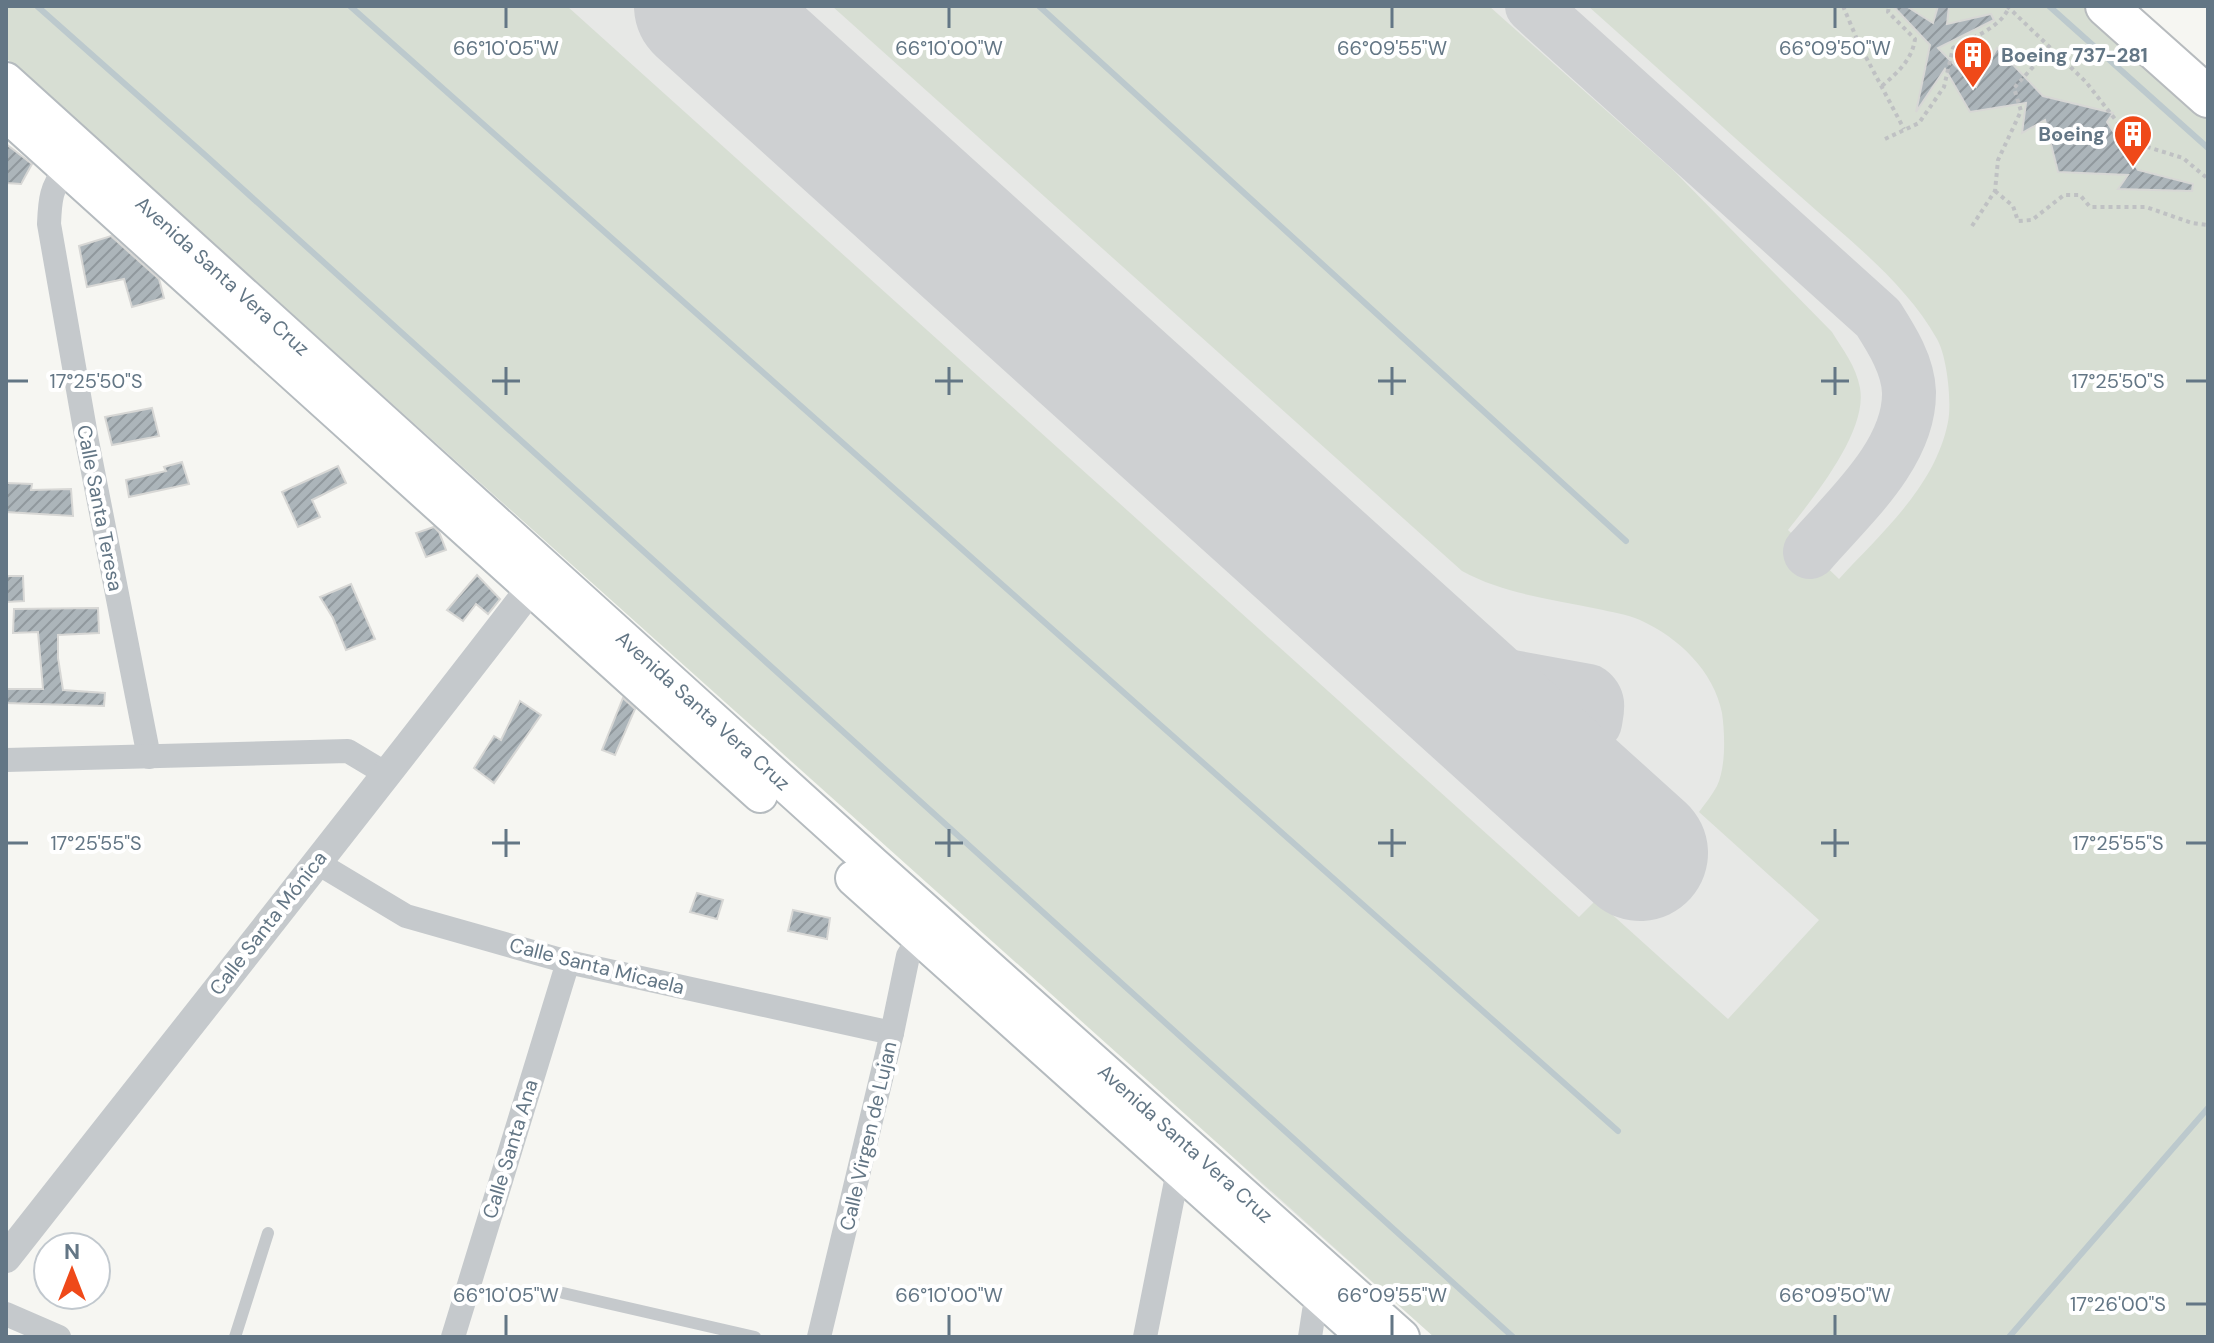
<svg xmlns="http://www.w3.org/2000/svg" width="2214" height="1343" font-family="'DM Sans',sans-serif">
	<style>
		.built { fill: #e7e8e6 }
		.green { fill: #d7ded3 }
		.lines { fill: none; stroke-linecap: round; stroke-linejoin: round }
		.stream { stroke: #bcc9cd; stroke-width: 6 }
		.taxiway { stroke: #ced0d2; stroke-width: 54 }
		.runway { stroke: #ced0d2; stroke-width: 136 }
		.building { fill: url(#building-hatch); stroke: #d7d7d5; stroke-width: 2 }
		.secondary-casing { stroke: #b5bbbf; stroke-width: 38 }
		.trunk-casing { stroke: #b7bbbe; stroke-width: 44 }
		.path { stroke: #bfc1c3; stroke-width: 4; stroke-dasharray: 4 4; stroke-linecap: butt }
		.service { stroke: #c5c9cc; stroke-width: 12 }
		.minor { stroke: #c5c9cc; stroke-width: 24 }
		.tertiary { stroke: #c5c9cc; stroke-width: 30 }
		.secondary { stroke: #fff; stroke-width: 34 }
		.trunk { stroke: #fff; stroke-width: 40 }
		.ticks { fill: none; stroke: #637685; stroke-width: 3 }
		.labels { text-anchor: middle; stroke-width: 8; stroke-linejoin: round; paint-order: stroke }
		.poi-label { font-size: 20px; font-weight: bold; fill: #637685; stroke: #fff; text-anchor: start }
		.street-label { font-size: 20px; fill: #637685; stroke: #fff }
		.ticks-label { font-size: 20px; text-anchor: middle; fill: #637685; stroke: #fff; stroke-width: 8; stroke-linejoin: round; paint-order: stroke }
	</style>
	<defs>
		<pattern id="building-hatch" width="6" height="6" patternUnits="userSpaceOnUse" patternTransform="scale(2)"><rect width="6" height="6" fill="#acb5ba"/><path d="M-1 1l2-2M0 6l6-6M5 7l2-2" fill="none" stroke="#90989d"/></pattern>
	</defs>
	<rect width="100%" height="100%" fill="#f6f6f2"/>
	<!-- built -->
	<polygon class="built" points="6,6 2087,6 2208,1337 1434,1337 1268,1190"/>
	<!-- green -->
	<path class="green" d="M6 6H567L1579 917 1596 900 1728 1019 1819 920 1699 812C1705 804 1712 795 1717 786 1726 767 1725 734 1722 713 1714 671 1678 637 1640 620 1627 614 1611 612 1598 609 1551 599 1504 594 1462 571L832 6H1489L1673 170 1832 332C1843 350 1856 366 1860 388 1868 431 1814 497 1788 530L1839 579C1882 532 1935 487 1948 422 1952 403 1947 356 1937 339 1905 282 1848 239 1800 196 1729 133 1659 69 1588 6H2087L2208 114V1337H1434L6 58Z"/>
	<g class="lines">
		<!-- stream -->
		<g class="stream">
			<polyline points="37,6 205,155 1513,1337"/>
			<polyline points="350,6 1618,1131"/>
			<polyline points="1039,6 1626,541"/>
			<polyline points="2049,6 2208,148"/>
			<polyline points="2009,1337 2208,1108"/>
		</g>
		<!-- taxiway -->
		<g class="taxiway">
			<path d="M1532 6 1878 318C1892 340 1908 365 1909 392 1910 454 1848 508 1810 552"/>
			<path d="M1413 648 1474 670 1589 691C1601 700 1597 710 1595 723"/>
		</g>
		<!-- runway -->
		<polyline class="runway" points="702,6 1640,853"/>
	</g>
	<!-- building -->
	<g class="building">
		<polygon points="1893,6 1906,6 1933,23 1938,6 1949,6 1947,24 1991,14 1994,20 1938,48 1976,87 1997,48 2043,96 2113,113 2107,122 2138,170 2193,184 2192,191 2118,189 2128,175 2058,172 2045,120 2022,133 2026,103 1970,112 1945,69 1916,112 1930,45"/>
		<polygon points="6,144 32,164 21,184 6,183"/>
		<polygon points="111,236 159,279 164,298 132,307 124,279 87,287 79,246"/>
		<polygon points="152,408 159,436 112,445 105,417"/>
		<polygon points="182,462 189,484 129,497 126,480 166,471 164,467"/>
		<polygon points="338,466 346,483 312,500 320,517 298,527 282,492"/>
		<polygon points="6,483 32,484 31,490 71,489 73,516 6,512"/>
		<polygon points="434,527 439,532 446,550 426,557 416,533"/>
		<polygon points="477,575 500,599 488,614 476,604 463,621 447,610"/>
		<polygon points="6,576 23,576 24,601 6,602"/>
		<polygon points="351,584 375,639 346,650 333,618 320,597"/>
		<polygon points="98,608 99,633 58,635 58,658 63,690 105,693 104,706 6,703 6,689 43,689 38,632 13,633 14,609"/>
		<polygon points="623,698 635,709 615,755 602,750"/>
		<polygon points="520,701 541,715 494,783 474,768 494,736 501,740"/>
		<polygon points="697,893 723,900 717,919 690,912"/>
		<polygon points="793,910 830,918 827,939 788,931"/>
	</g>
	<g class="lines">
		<defs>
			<g id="secondary">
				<path id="s1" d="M6 80 874 865 1402 1337"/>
				<polyline points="6,114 760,795"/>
				<polyline points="853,878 1365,1337"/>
			</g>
			<polyline id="trunk" points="2106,6 2208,97"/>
		</defs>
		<!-- secondary casing -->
		<use href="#secondary" class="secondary-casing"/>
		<!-- trunk casing -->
		<use href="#trunk" class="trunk-casing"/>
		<!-- path -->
		<g class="path">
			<polyline points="1843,6 1859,44 1904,129"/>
			<polyline points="2007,6 2086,82 2129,137 2138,144 2183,158 2208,179"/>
			<path d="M1882 86C1898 72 1912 60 1915 39L1888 12 1889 6"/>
			<path d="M1885 139 1919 123 1944 87 1953 48C1971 38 2001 28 2009 7"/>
			<polyline points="1995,191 2013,206 2018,221 2032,220 2064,195 2080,195 2090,207 2146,207 2192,223 2208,225"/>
			<polyline points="1972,226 1995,191 1998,160 2021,111 2014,88 2050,48"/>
		</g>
		<!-- service -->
		<g class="service">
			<polyline points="563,1293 755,1337"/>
			<polyline points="235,1337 268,1233"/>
		</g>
		<!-- minor -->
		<g class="minor">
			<path d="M66 168C51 188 50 199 49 224L87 441 149 757"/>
			<polyline points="6,760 348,751 388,775"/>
			<polyline points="316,862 406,916 568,962 892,1033"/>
			<polyline points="6,1314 59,1337"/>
			<polyline points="453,1337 568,962"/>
			<polyline points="819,1337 892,1033 908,956 919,938"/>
			<polyline points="1145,1337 1178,1171"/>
			<polyline points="1310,1337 1314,1311 1320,1297"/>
		</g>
		<!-- tertiary -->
		<path class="tertiary" d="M6 1258C181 1035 358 813 531 588"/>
		<!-- secondary -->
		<use href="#secondary" class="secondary"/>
		<!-- trunk -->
		<use href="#trunk" class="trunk"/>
	</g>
	<!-- ticks -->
	<path class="ticks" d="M506 8V28M949 8V28M1392 8V28M1835 8V28M506 367V395M949 367V395M1392 367V395M1835 367V395M8 381H28M492 381H520M935 381H963M1378 381H1406M1821 381H1849M2186 381H2206M506 829V857M949 829V857M1392 829V857M1835 829V857M8 843H28M492 843H520M935 843H963M1378 843H1406M1821 843H1849M2186 843H2206M2186 1304H2206M506 1315V1335M949 1315V1335M1392 1315V1335M1835 1315V1335"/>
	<!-- icons -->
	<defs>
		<symbol id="building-pin" viewBox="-11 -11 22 30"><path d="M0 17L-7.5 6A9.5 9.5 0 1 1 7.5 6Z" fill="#ef4919" stroke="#fff"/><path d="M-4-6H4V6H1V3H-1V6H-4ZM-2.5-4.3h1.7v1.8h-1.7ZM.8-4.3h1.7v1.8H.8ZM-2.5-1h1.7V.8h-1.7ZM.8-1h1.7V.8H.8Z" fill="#fff"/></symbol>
	</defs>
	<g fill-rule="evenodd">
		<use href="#building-pin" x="1951" y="33" width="44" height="60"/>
		<use href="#building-pin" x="2111" y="112" width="44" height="60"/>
	</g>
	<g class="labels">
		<!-- poi labels -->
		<g class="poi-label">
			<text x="2001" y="62">Boeing 737-281</text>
			<text x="2105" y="141" text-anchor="end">Boeing</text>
		</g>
		<!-- street labels -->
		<g class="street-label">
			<text dy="7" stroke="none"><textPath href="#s1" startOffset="292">Avenida Santa Vera Cruz</textPath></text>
			<text transform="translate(100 508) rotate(79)" y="7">Calle Santa Teresa</text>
			<text dy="7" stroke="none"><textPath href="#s1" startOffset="940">Avenida Santa Vera Cruz</textPath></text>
			<text transform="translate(268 923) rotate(-52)" y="7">Calle Santa Mónica</text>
			<text transform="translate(597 966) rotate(14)" y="7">Calle Santa Micaela</text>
			<text transform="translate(868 1136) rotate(-77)" y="7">Calle Virgen de Lujan</text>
			<text dy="7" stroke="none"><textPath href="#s1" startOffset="1588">Avenida Santa Vera Cruz</textPath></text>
			<text transform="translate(510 1149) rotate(-73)" y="7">Calle Santa Ana</text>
		</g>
	</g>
	<g class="ticks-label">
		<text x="506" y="55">66°10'05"W</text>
		<text x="949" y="55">66°10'00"W</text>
		<text x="1392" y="55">66°09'55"W</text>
		<text x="1835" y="55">66°09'50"W</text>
		<text x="96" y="388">17°25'50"S</text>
		<text x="2118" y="388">17°25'50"S</text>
		<text x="96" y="850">17°25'55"S</text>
		<text x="2118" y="850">17°25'55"S</text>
		<text x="506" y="1302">66°10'05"W</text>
		<text x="949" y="1302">66°10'00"W</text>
		<text x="1392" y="1302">66°09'55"W</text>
		<text x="1835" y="1302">66°09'50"W</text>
		<text x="2118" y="1311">17°26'00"S</text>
	</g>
	<!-- border -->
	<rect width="2214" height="1343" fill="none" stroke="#637685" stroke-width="16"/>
	<!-- north arrow -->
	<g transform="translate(72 1271)"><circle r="38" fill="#ffffff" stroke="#c1c8ce" stroke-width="2"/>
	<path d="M0-6L14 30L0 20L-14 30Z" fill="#ef4919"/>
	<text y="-12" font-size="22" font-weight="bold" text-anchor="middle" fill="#637685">N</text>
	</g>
</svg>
